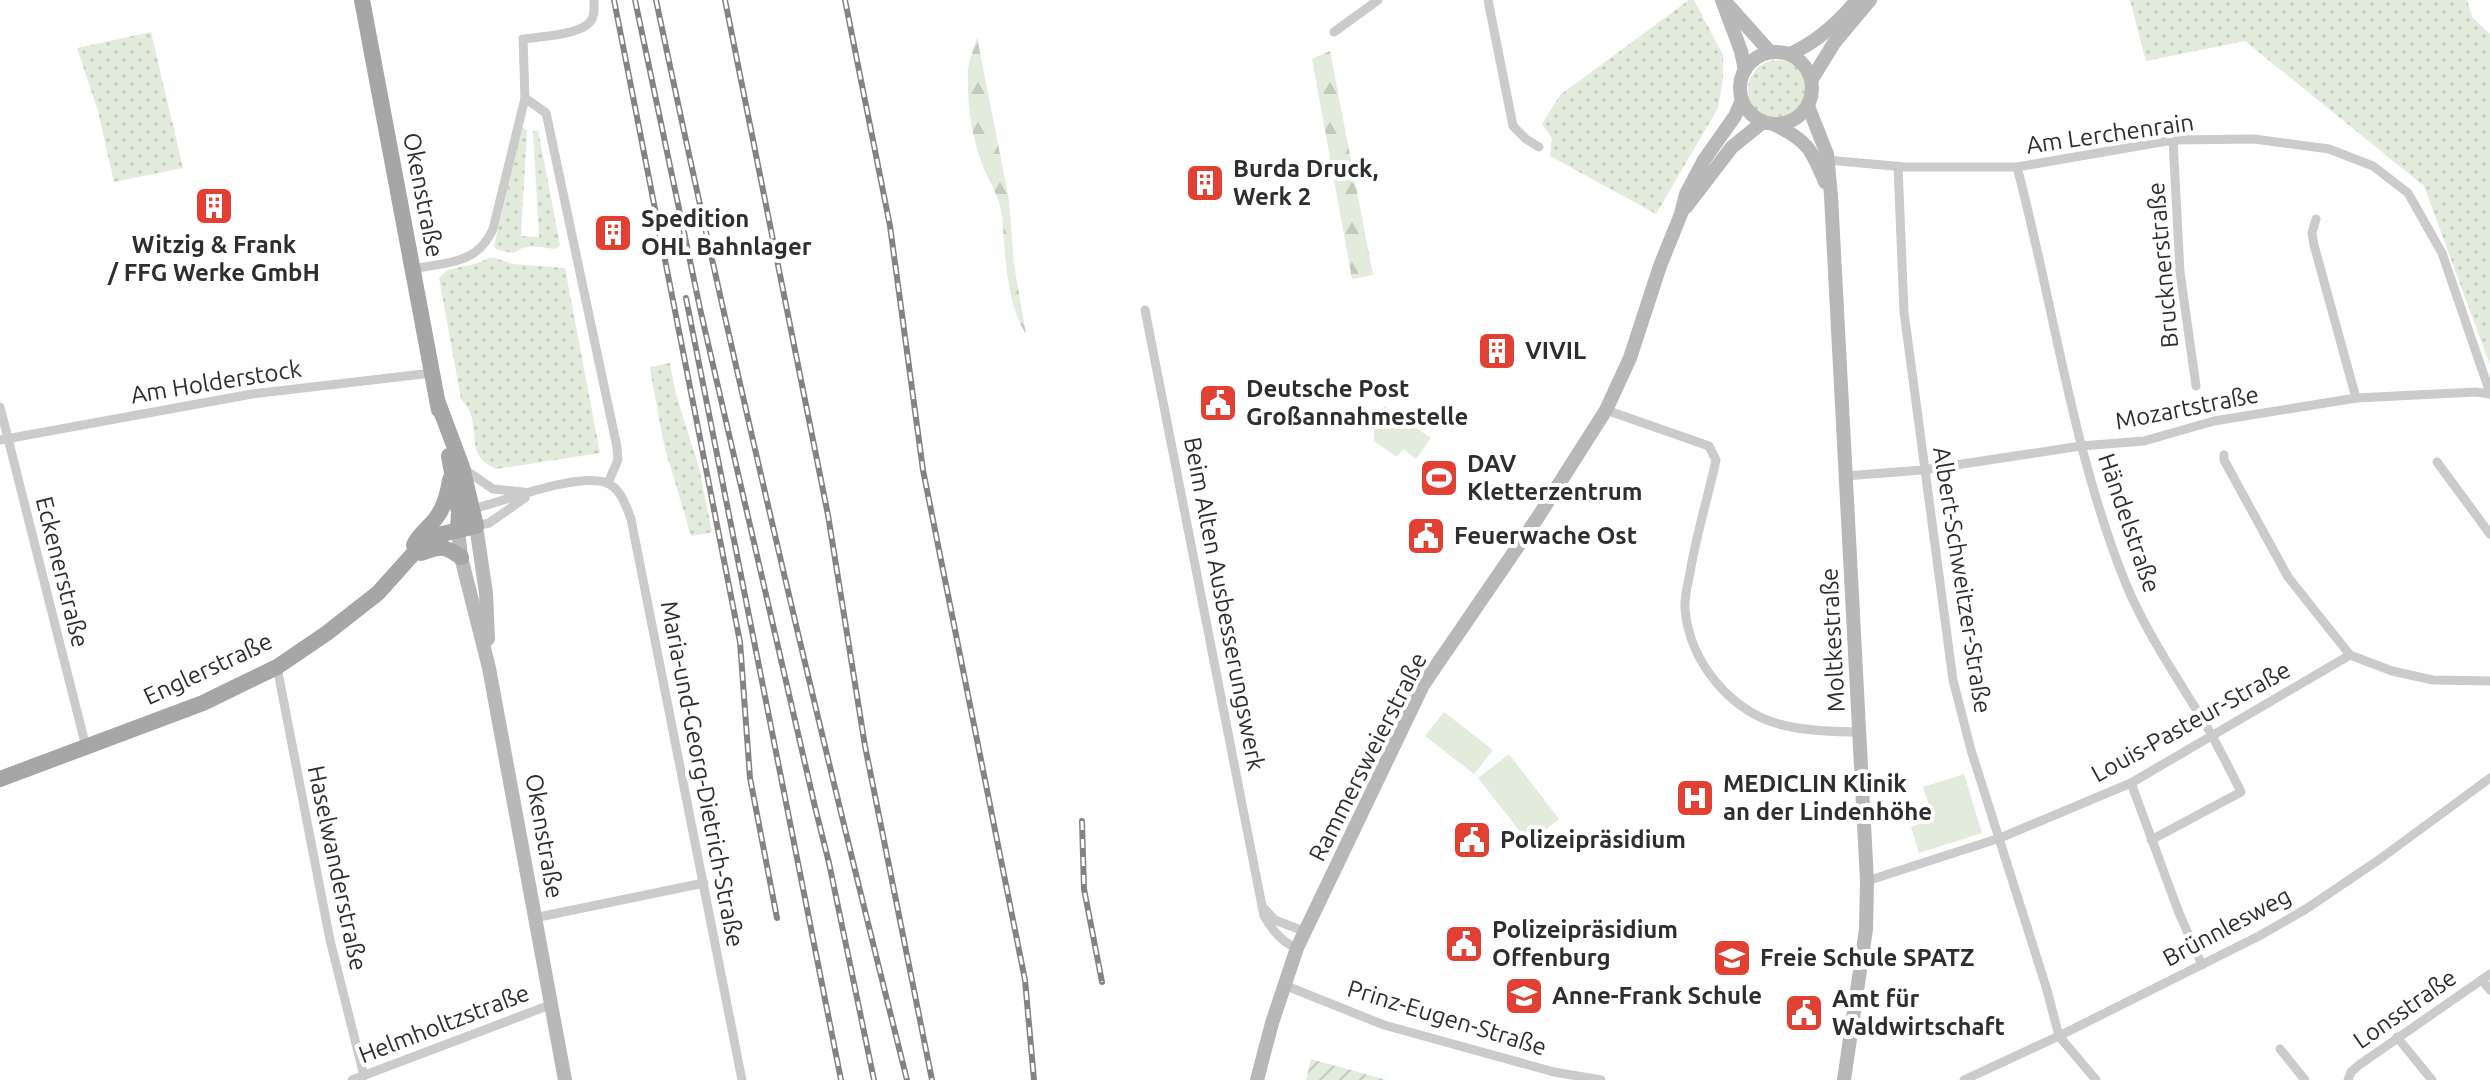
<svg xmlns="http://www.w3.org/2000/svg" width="2490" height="1080" font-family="Ubuntu,sans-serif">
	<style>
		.grass { fill: url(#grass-dots) }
		.forest { fill: url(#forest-firs) }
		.park { fill: #e2ebdc }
		.garden { fill: url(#garden-furrows) }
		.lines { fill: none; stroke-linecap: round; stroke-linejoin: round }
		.street { stroke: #cbcbcb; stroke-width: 9 }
		.secondary { stroke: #b8b8b8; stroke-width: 14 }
		.primary { stroke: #a6a6a6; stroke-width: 16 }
		.rail-casing { stroke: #838383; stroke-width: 6 }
		.rail { stroke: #fff; stroke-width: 3; stroke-dasharray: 9; stroke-linecap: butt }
		.labels { text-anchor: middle; stroke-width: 8; stroke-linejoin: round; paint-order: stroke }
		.street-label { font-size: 24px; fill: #2e2e2e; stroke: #fff }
		.poi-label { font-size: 24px; font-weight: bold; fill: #2e2e2e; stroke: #fff; text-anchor: start }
	</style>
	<defs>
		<pattern id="grass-dots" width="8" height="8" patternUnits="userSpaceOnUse" patternTransform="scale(2)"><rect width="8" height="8" fill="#e2ebdc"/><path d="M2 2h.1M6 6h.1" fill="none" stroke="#c2cabd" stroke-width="1.8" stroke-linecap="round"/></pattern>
		<pattern id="forest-firs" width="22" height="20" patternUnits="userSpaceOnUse" patternTransform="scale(2)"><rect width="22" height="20" fill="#e2ebdc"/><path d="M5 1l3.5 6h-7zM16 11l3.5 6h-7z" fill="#c2cabd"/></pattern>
		<pattern id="garden-furrows" width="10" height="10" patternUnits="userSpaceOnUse" patternTransform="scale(2)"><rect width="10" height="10" fill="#e2ebdc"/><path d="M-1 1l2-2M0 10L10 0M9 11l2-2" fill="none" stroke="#c2cabd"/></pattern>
	</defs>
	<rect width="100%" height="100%" fill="#fff"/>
	<!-- grass -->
	<g class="grass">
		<polygon points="1689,0 1694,0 1723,55 1723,79 1718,108 1656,214 1550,156 1552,138 1542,124 1560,95"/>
		<polygon points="2130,0 2467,0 2472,17 2490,34 2490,365 2424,186 2245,41 2146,61"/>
		<polygon points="151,32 183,168 114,182 98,111 77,48"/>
		<circle cx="1778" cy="90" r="30"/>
		<path d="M522 127 527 130 521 236 539 237 533 131 538 130 560 245 555 249C539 247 527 243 514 253L497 250 494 246Z"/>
		<path d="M492 257 513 264 565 268 600 453 496 469C465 455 480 434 469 410 467 406 464 403 461 399L439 278 447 270 475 264Z"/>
		<polygon points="670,363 675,391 699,468 712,532 691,536 664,445 651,375 650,367"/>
	</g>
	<!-- forest -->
	<g class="forest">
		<path d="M977 37 1009 200 1014 265 1026 334C1006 304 1005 251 1002 215 1000 196 986 177 980 158 971 133 967 100 968 73 968 61 974 49 977 37Z"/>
		<polygon points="1330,51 1373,275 1352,279 1312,59"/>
	</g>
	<!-- park -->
	<g class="park">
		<polygon points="1384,406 1431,438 1416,459 1403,449 1397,457 1374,441 1374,427"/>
		<polygon points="1444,712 1493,750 1474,774 1425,736"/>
		<polygon points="1509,754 1559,819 1529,843 1478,778"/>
		<polygon points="1964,774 1982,833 1919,853 1911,827 1933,819 1923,787"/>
	</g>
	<!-- garden -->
	<polygon class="garden" points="1311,1059 1387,1080 1306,1080"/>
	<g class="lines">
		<!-- street -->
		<g class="street">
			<polyline points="1488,0 1513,126 1526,139 1539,147"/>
			<polyline points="1334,32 1378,0"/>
			<polyline points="525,98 546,113 548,122 617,447 618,460 608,483"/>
			<polyline points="2173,140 2180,272 2196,386"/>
			<polyline points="1827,160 1905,167 2017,167 2173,140 2254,139 2329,149 2373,166 2408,193 2442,253 2488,387 2488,394"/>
			<polyline points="1898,166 1904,312 1953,680 1971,750 2047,990 2059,1036 2096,1080"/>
			<path d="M2017 167C2054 306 2072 451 2126 584 2148 637 2181 683 2210 732 2221 752 2231 772 2241 792L2151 840"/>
			<polyline points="2316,219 2312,233 2314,245 2356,398"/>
			<path d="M412 269C447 262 477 265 493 229L525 98 523 39C539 37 584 35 592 19 595 14 594 6 594 0"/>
			<path d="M1145 310 1264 916C1272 930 1283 943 1297 948"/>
			<polyline points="0,407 86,747"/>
			<path d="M1606 410 1709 446 1716 460C1708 498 1696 535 1690 573 1688 584 1684 597 1685 609 1690 664 1733 715 1787 726 1810 731 1837 732 1861 732"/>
			<polyline points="0,440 252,394 432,373"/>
			<polyline points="2224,455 2224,460 2288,577 2350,655 2392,671 2433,680 2490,681"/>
			<polyline points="2437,462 2490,534"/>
			<polyline points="464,469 493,489 523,492"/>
			<polyline points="1845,476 1923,470 2081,446 2144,441 2214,421 2356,398 2476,392 2490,394"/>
			<path d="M473 509C505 501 578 472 607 483 621 489 626 506 631 519L742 1080"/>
			<polyline points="476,526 489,523 525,498"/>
			<polyline points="277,667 330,940 364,1076"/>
			<polyline points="2131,783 2179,913 2202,965"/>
			<polyline points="1867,881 2000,838 2131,783 2350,655"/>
			<polyline points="1262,906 1275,920 1306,932"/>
			<polyline points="534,918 704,883"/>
			<polyline points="2482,980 2490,990"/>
			<polyline points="1284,985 1384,1025 1554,1072 1601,1080"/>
			<polyline points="2397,1037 2432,1080"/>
			<polyline points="2280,1049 2305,1080"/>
			<polyline points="352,1080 550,1005"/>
			<polyline points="1964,1080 2059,1036 2259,936 2306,909 2380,859 2490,778"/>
			<polyline points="2348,1080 2351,1072 2359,1065 2490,974"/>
		</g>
		<!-- secondary -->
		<g class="secondary">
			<polyline points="1722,0 1741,51 1745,70"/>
			<polyline points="1728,5 1770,52"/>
			<circle cx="1776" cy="88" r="36"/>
			<path d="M1790 54C1817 42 1838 23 1857 0"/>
			<polyline points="1812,79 1834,43 1870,0"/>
			<polyline points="1808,106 1827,154 1831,196 1867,881 1866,929 1844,1080"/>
			<path d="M1775 125C1807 140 1812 150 1825 182"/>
			<polyline points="1686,207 1732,147 1763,122"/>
			<polyline points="476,526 486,593 488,639"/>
			<polyline points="458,530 461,557 489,668 565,1080"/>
			<polyline points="1257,1080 1272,1023 1297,948 1423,685 1538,517 1606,410 1630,358 1660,266 1681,214 1686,194 1704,160 1735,116 1742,100"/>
		</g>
		<!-- primary -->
		<g class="primary">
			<polyline points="362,0 439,410"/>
			<polyline points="449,456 459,512 458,530"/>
			<path d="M414 545C419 534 429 528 436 518 444 508 448 493 450 480"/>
			<path d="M421 553C441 546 443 545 461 557"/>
			<polyline points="0,779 203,703 277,667 327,633 378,593 422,544 438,535 476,526 462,467 437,400"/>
		</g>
		<defs>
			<g id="rail">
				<polyline points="614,0 740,642 750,778 777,918"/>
				<polyline points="635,0 701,313 815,807 829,863 874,1080"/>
				<path d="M656 0C732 362 817 721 907 1080"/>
				<polyline points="725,0 828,515 865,746 932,1080"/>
				<polyline points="845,0 890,226 923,470 1025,980 1034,1080"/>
				<polyline points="686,298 841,1080"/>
				<polyline points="1082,821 1084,889 1102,982"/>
			</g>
		</defs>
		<!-- rail casing -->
		<use href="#rail" class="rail-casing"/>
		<!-- rail -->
		<use href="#rail" class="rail"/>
	</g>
	<!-- icons -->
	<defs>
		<symbol id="building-square" viewBox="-11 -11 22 22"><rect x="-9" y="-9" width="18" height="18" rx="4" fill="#e24033" stroke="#fff"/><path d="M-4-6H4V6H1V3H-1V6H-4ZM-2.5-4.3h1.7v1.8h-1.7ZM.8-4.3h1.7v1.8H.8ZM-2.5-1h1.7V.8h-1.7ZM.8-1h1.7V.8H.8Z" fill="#fff"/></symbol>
		<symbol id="civic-square" viewBox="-11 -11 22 22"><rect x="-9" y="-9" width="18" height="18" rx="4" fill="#e24033" stroke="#fff"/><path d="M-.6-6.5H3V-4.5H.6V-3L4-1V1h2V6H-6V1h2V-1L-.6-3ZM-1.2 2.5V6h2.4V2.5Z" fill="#fff"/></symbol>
		<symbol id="stadium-square" viewBox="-11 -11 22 22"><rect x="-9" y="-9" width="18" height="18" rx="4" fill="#e24033" stroke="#fff"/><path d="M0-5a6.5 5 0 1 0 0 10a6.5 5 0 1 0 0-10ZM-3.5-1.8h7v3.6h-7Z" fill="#fff"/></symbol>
		<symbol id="hospital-square" viewBox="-11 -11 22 22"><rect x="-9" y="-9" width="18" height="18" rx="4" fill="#e24033" stroke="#fff"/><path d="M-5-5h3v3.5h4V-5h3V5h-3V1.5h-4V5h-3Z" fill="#fff"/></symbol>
		<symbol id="school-square" viewBox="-11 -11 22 22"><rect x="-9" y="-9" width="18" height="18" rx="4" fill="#e24033" stroke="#fff"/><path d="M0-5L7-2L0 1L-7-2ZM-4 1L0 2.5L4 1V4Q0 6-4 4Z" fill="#fff"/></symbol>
	</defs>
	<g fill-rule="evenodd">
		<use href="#building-square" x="1183" y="161" width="44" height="44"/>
		<use href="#building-square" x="192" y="184" width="44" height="44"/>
		<use href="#building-square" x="591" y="211" width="44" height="44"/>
		<use href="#building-square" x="1475" y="329" width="44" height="44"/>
		<use href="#civic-square" x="1196" y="381" width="44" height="44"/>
		<use href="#stadium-square" x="1417" y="456" width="44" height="44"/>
		<use href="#civic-square" x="1404" y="514" width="44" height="44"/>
		<use href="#hospital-square" x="1673" y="776" width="44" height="44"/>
		<use href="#civic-square" x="1450" y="818" width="44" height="44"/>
		<use href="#civic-square" x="1442" y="922" width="44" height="44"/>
		<use href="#school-square" x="1710" y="936" width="44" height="44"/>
		<use href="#school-square" x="1502" y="974" width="44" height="44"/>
		<use href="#civic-square" x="1782" y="991" width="44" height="44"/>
	</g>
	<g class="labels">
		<!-- street labels -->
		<g class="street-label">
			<text transform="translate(2110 134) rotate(-8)" y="8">Am Lerchenrain</text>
			<text transform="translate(423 195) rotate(79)" y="8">Okenstraße</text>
			<text transform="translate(2163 265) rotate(-95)" y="8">Brucknerstraße</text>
			<text transform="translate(216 382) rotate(-9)" y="8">Am Holderstock</text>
			<text transform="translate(2187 408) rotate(-11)" y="8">Mozartstraße</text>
			<text transform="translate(2129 523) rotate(71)" y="8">Händelstraße</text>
			<text transform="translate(62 572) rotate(76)" y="8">Eckenerstraße</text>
			<text transform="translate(1962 580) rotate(81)" y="8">Albert-Schweitzer-Straße</text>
			<text transform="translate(1224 604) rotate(79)" y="8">Beim Alten Ausbesserungswerk</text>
			<text transform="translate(1833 640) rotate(-93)" y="8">Moltkestraße</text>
			<text transform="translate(208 669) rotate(-25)" y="8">Englerstraße</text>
			<text transform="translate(2191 722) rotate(-29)" y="8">Louis-Pasteur-Straße</text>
			<text transform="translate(1368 757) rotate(-63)" y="8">Rammersweierstraße</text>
			<text transform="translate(702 774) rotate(79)" y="8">Maria-und-Georg-Dietrich-Straße</text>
			<text transform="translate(544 836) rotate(80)" y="8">Okenstraße</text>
			<text transform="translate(337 868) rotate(78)" y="8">Haselwanderstraße</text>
			<text transform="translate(2227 927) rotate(-28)" y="8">Brünnlesweg</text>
			<text transform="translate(2405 1009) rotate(-35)" y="8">Lonsstraße</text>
			<text transform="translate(1447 1018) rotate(17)" y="8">Prinz-Eugen-Straße</text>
			<text transform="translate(444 1024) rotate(-21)" y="8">Helmholtzstraße</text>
		</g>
		<!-- poi labels -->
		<g class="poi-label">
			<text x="1233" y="177">Burda Druck,<tspan x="1233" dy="28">Werk 2</tspan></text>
			<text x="641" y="227">Spedition<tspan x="641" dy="28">OHL Bahnlager</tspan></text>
			<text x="214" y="253" text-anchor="middle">Witzig &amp; Frank<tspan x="214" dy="28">/ FFG Werke GmbH</tspan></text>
			<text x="1525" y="359">VIVIL</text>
			<text x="1246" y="397">Deutsche Post<tspan x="1246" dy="28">Großannahmestelle</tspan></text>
			<text x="1467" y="472">DAV<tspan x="1467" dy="28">Kletterzentrum</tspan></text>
			<text x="1454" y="544">Feuerwache Ost</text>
			<text x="1723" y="792">MEDICLIN Klinik<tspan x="1723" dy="28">an der Lindenhöhe</tspan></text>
			<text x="1500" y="848">Polizeipräsidium</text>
			<text x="1492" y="938">Polizeipräsidium<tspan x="1492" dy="28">Offenburg</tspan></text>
			<text x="1760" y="966">Freie Schule SPATZ</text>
			<text x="1552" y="1004">Anne-Frank Schule</text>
			<text x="1832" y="1007">Amt für<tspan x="1832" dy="28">Waldwirtschaft</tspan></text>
		</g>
	</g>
</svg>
